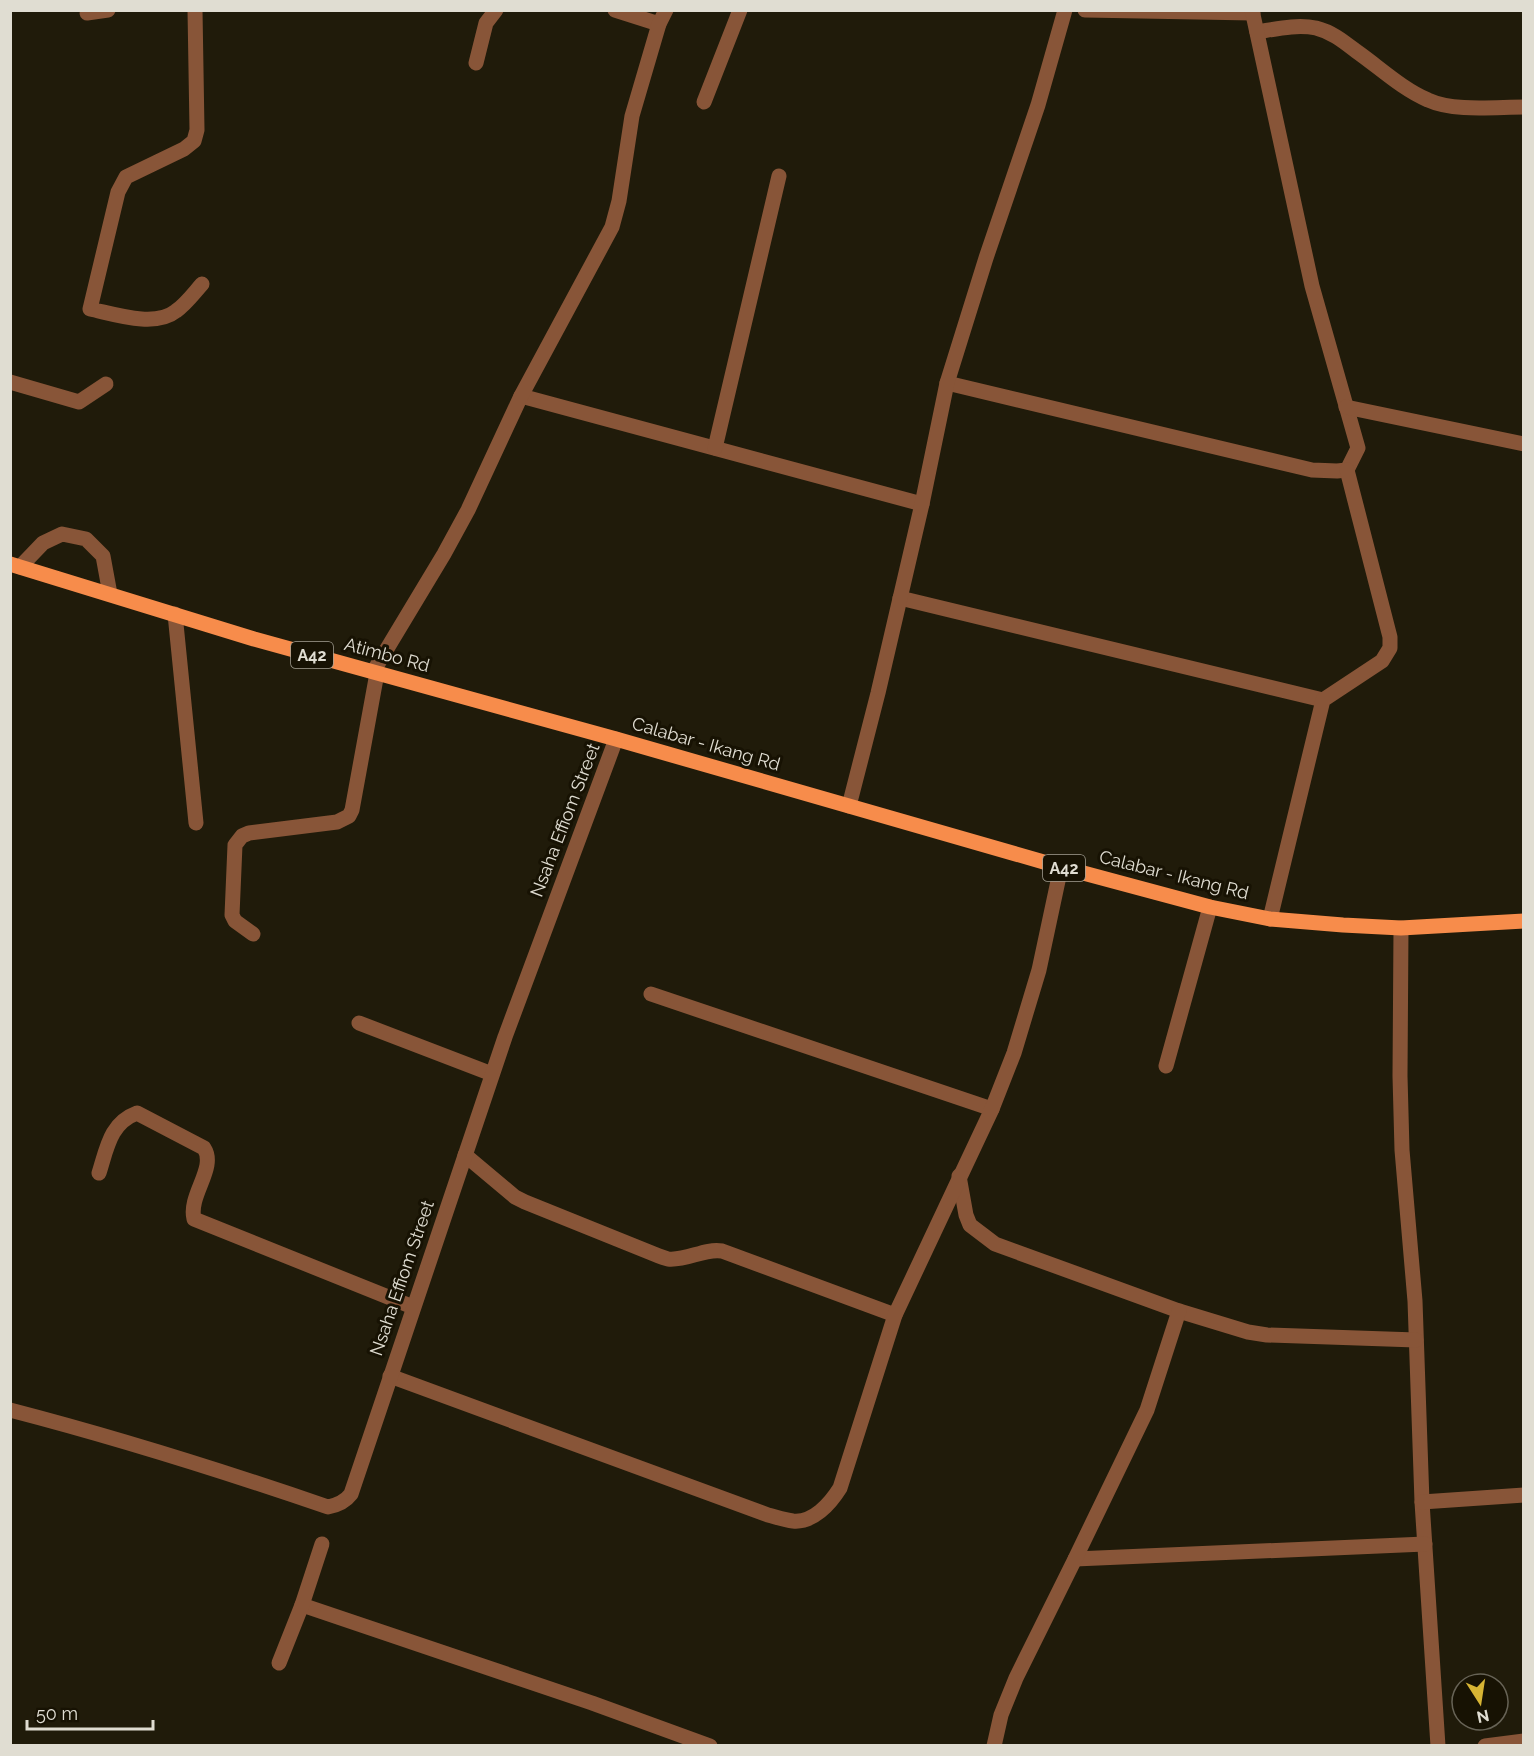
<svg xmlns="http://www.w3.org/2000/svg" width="1534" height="1756" font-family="Raleway,sans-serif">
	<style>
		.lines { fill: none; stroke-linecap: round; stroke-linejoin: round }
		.minor { stroke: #885538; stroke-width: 15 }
		.major { stroke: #f78c4b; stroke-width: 15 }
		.labels { text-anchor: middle; stroke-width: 6; stroke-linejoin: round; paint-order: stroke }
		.shield { fill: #171203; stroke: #a4a094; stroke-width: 1.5 }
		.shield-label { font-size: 16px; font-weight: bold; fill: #e0ddd2 }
		.street-label { font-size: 18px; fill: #e0ddd2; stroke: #171203 }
	</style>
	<rect width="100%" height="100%" fill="#201b0a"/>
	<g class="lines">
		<!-- minor -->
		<g class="minor">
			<path d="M195 10 197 130 194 141 184 149 126 177 118 192 90 309C114 314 155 328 176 311 186 304 194 293 202 284"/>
			<polyline points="615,10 659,24"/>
			<polyline points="1085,10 1253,13"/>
			<polyline points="87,13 108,10"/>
			<path d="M1257 32C1276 29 1297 24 1316 28 1332 32 1343 41 1356 51 1379 67 1402 89 1428 100 1454 112 1495 107 1524 107"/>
			<polyline points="476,63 486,23 496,10"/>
			<polyline points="704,102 740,10"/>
			<polyline points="10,382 79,402 106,384"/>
			<polyline points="947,383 1312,470 1337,471 1347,470 1358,448 1312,286 1252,10"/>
			<polyline points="521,396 922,504"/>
			<polyline points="1346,407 1524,444"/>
			<polyline points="715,448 779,176"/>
			<polyline points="20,567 43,543 62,534 86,539 103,556 110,594"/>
			<polyline points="900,598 1323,700"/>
			<polyline points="175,614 196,823"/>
			<polyline points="373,672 444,554 468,510 521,396 612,227 619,201 632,116 659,24 666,10"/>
			<polyline points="849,806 878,693 922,504 947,383 986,258 1038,105 1065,10"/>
			<polyline points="1270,919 1323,700 1382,661 1390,648 1390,637 1347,470"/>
			<polyline points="1401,928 1400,1076 1402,1150 1415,1301 1422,1502 1438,1746"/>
			<polyline points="253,934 235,921 232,915 235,845 242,836 249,833 337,822 349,816 352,810 377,673"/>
			<polyline points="651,994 992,1109"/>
			<polyline points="359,1023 492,1074"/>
			<polyline points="1166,1066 1210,907"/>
			<path d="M465 1155 515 1197 525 1202 654 1254C659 1256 664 1258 668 1259 687 1261 704 1248 722 1251L895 1315"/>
			<path d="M99 1173C107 1148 110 1123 137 1113L204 1148C217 1168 188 1195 194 1219L413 1307"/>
			<polyline points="959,1176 966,1215 970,1225 995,1244 1179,1311 1248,1332 1267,1335 1416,1340"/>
			<path d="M390 1376 768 1515C776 1517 785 1520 793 1521 813 1523 830 1504 840 1488L895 1315 992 1109 1014 1053 1039 970 1061 867"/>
			<path d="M10 1410C118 1438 223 1471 328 1507 338 1505 345 1502 351 1494L505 1037 616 739"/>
			<polyline points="1422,1502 1524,1495"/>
			<polyline points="1075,1559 1425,1544"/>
			<polyline points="302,1605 592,1703 710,1746"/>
			<polyline points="279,1663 302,1605 322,1544"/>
			<polyline points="994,1746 1001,1715 1016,1678 1075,1559 1147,1410 1179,1311"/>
			<polyline points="1485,1746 1524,1741"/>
		</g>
		<!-- major -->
		<polyline class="major" points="10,564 254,639 616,739 1061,867 1210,907 1270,919 1343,925 1401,928 1524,921"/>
	</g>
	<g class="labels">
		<!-- shield labels -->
		<g class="shield">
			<rect x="291" y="642" width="42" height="26" rx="4.5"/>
			<rect x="1043" y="855" width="42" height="26" rx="4.5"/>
		</g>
		<g class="shield-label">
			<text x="312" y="661">A42</text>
			<text x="1064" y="874">A42</text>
		</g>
		<!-- street labels -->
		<g class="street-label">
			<text transform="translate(387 655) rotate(15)" y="6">Atimbo Rd</text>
			<text transform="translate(706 744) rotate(16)" y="6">Calabar - Ikang Rd</text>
			<text transform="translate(565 820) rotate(-69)" y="6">Nsaha Effiom Street</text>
			<text transform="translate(1174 875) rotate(14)" y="6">Calabar - Ikang Rd</text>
			<text transform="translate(402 1278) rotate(-71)" y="6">Nsaha Effiom Street</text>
		</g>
	</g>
	<!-- border -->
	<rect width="1534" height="1756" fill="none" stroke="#e0ddd2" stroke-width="24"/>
	<!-- north arrow -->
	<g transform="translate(1480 1702) rotate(168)"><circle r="28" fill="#171203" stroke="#676356" stroke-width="1.5"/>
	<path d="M0-4.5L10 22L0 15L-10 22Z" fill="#d7b434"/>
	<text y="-9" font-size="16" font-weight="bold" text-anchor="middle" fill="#e0ddd2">N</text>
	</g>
	<!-- scale -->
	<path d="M27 1720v9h126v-9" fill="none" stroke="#e0ddd2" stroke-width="3"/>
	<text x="36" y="1720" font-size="18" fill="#e0ddd2" stroke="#171203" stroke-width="4.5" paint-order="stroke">50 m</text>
</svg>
